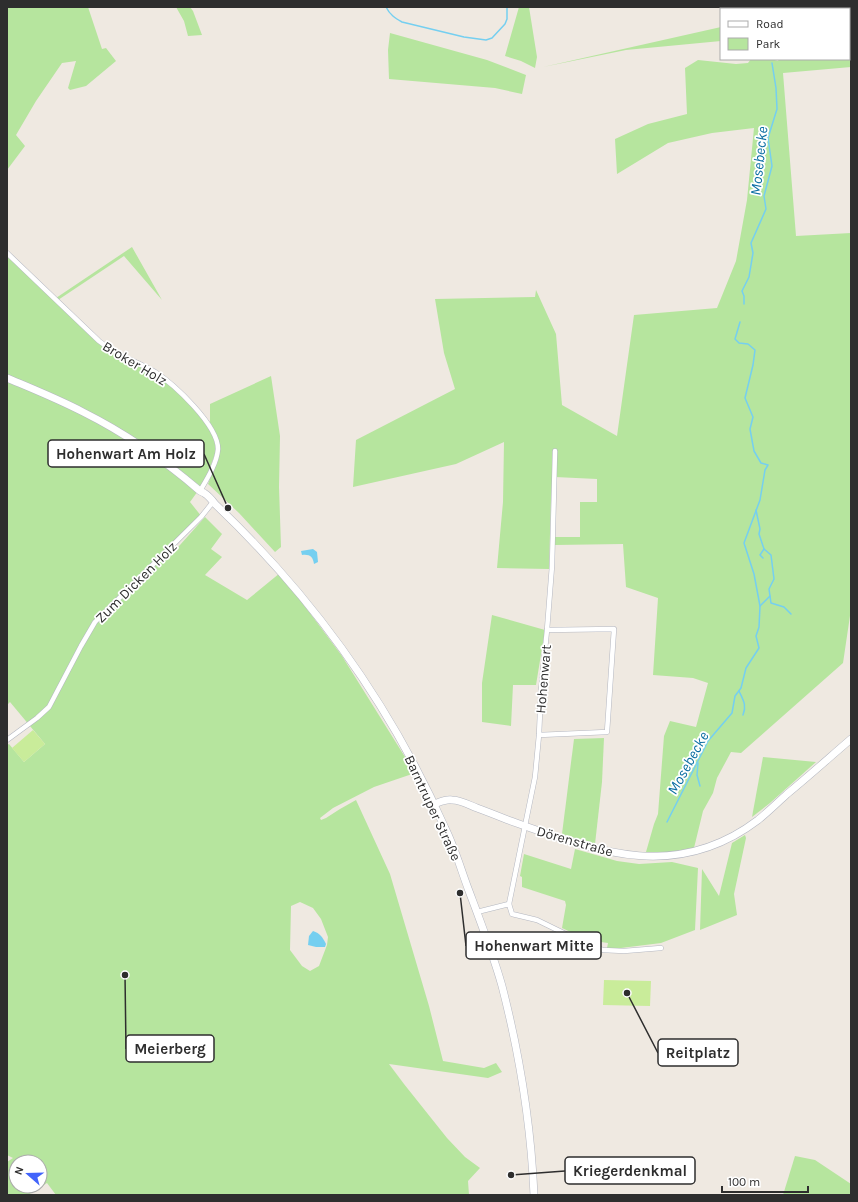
<svg xmlns="http://www.w3.org/2000/svg" width="858" height="1202" font-family="Karla,sans-serif">
	<style>
		.green { fill: #b6e59e; fill-rule: evenodd }
		.pitch { fill: #c9ec9a }
		.water { fill: #75cff0 }
		.lines { fill: none; stroke-linecap: round; stroke-linejoin: round }
		.stream { stroke: #75cff0; stroke-width: 1.5 }
		.street-casing { stroke: #b4b7c1; stroke-width: 5.5 }
		.secondary-casing { stroke: #b4b7c1; stroke-width: 8 }
		.street { stroke: #fff; stroke-width: 4.5 }
		.secondary { stroke: #fff; stroke-width: 7 }
		.labels { text-anchor: middle; stroke-width: 3.5; stroke-linejoin: round; paint-order: stroke }
		.street-label { font-size: 14px; fill: #2e2e2e; stroke: #fff }
		.water-label { font-size: 15px; font-style: italic; fill: #0d6fa3; stroke: #fff }
		.leader { fill: none; stroke: #2e2e2e; stroke-width: 1.5 }
		.callout-dot { fill: #2e2e2e; stroke: #fff; stroke-width: 1.5 }
		.callout { fill: #fff; stroke: #2e2e2e; stroke-width: 1.5 }
		.callout-label { font-size: 15px; text-anchor: middle; font-weight: bold; fill: #2e2e2e }
	</style>
	<rect width="100%" height="100%" fill="#efe9e1"/>
	<!-- green -->
	<g class="green">
		<polygon points="7,7 88,7 102,49 106,48 116,61 86,86 70,90 68,88 76,61 62,63 36,101 16,135 25,146 7,170"/>
		<polygon points="176,7 190,7 193,11 202,35 188,36 184,21"/>
		<polygon points="519,7 529,7 537,57 535,68 521,61 505,56"/>
		<polygon points="721,27 721,41 626,50 543,67"/>
		<polygon points="390,33 487,60 526,75 522,94 495,88 389,79 388,50"/>
		<polygon points="849,49 851,49 851,67 783,73 796,236 851,233 851,609 843,663 741,753 731,752 717,778 713,793 703,811 694,848 670,852 646,852 654,824 658,814 664,736 670,721 696,727 708,683 693,678 653,675 658,598 626,587 623,544 555,545 555,537 580,537 580,502 597,502 597,479 555,477 551,499 549,569 497,568 503,502 504,442 456,464 353,487 356,440 455,389 444,353 435,299 535,297 536,290 556,334 562,405 617,436 634,315 717,308 736,261 747,200 754,128 712,133 668,143 617,174 615,139 648,124 687,114 685,68 698,60 736,64 748,63 751,59 771,59 778,61 779,59 849,59"/>
		<polygon points="132,247 162,300 124,256 58,300 56,298"/>
		<path d="M7 255 98 343 163 378 197 412 209 428 214 438 216 451 211 465 203 484 190 502 202 517 167 553 171 554 180 545 205 517 222 534 211 549 222 557 205 575 247 600 280 573 342 656 415 773 374 787 333 808 320 818 321 820 326 818 340 809 356 800 390 874 429 1006 443 1061 484 1068 496 1063 502 1072 488 1078 389 1064 404 1084 447 1138 465 1157 480 1168 468 1181 469 1195H56L47 1183 28 1195H7V1162L13 1158 7 1155V745L9 744 24 762 45 744 10 702 7 705ZM300 902 313 908 321 919 328 937 327 945 319 966 310 971 302 966 290 950 291 906ZM16 1162H40V1186H16Z"/>
		<polygon points="271,376 280,436 279,487 281,547 275,552 239,513 208,484 218,456 210,425 210,404"/>
		<polygon points="492,615 545,630 536,685 513,685 511,726 482,722 482,683"/>
		<polygon points="604,738 602,782 595,844 562,834 574,739"/>
		<polygon points="763,757 816,762 770,803 752,817"/>
		<polygon points="745,835 746,838 734,894 737,915 700,930 702,869 719,896 732,843"/>
		<polygon points="575,849 617,861 639,864 672,862 698,868 695,930 661,943 621,948 607,948 608,943 601,942 600,946 562,928 566,905 565,901 522,887 522,877 520,876 524,854 571,869"/>
		<polygon points="795,1156 815,1160 851,1184 851,1194 848,1195 783,1195"/>
	</g>
	<!-- pitch -->
	<g class="pitch">
		<polygon points="33,730 45,744 24,762 12,748"/>
		<polygon points="604,980 651,981 650,1006 603,1005"/>
	</g>
	<!-- water -->
	<g class="water">
		<path d="M313 549 317 552 318 562 314 564C313 557 310 554 302 555L301 551Z"/>
		<path d="M313 931C320 933 323 938 326 944L325 947H316L308 945 309 936Z"/>
	</g>
	<g class="lines">
		<!-- stream -->
		<g class="stream">
			<path d="M386 7C390 15 395 18 402 22L464 37 486 40 492 38 505 24 507 19V7"/>
			<polyline points="775,9 775,7"/>
			<polyline points="744,304 744,296 742,291 749,277 753,253 751,243 766,209 764,196 772,166 768,138 777,109 776,88 772,63"/>
			<polyline points="756,510 760,529 759,534 764,549 771,555 774,579 769,589 770,596 760,606"/>
			<polyline points="763,558 760,555 764,549"/>
			<polyline points="770,596 771,603 784,607 791,614"/>
			<path d="M739 691C743 700 747 705 743 715"/>
			<polyline points="698,763 697,775 700,786"/>
			<polyline points="667,822 708,741 732,713 735,696 741,688 746,668 759,648 756,636 759,627 760,606 754,574 744,543 760,500 765,470 768,465 761,463 754,451 750,429 753,417 745,398 753,365 755,350 748,344 739,343 735,339 740,322"/>
		</g>
		<defs>
			<g id="street">
				<path d="M7 253 99 341C117 356 136 361 155 372 174 384 218 425 218 449 217 463 207 479 200 491"/>
				<polyline points="539,735 607,732 614,629 547,630"/>
				<polyline points="7,740 37,718 49,707 81,646 95,622 201,517 213,502"/>
				<polyline points="509,904 535,777 539,735 541,690 547,630 552,566 555,451"/>
				<polyline points="477,912 509,904 512,914 537,920 580,941 603,950 624,951 661,948"/>
			</g>
			<g id="secondary">
				<path d="M7 378C33 389 58 399 83 412 125 433 164 460 200 491L204 493C209 496 212 500 215 504 313 597 390 704 445 828 455 848 461 870 469 891 481 923 493 954 502 986 519 1052 531 1127 534 1195"/>
				<path d="M434 804C440 802 446 799 452 800 461 800 469 805 477 808 488 812 498 816 508 820 595 851 675 883 758 820 768 812 777 803 787 794 809 776 830 757 851 739"/>
			</g>
		</defs>
		<!-- street casing -->
		<use href="#street" class="street-casing"/>
		<!-- secondary casing -->
		<use href="#secondary" class="secondary-casing"/>
		<!-- street -->
		<use href="#street" class="street"/>
		<!-- secondary -->
		<use href="#secondary" class="secondary"/>
	</g>
	<g class="labels">
		<!-- street labels -->
		<g class="street-label">
			<text transform="translate(135 363) rotate(31)" y="5">Broker Holz</text>
			<text transform="translate(136 582) rotate(-45)" y="5">Zum Dicken Holz</text>
			<text transform="translate(543 679) rotate(-85)" y="5">Hohenwart</text>
			<text transform="translate(433 808) rotate(65)" y="5">Barntruper Straße</text>
			<text transform="translate(575 841) rotate(16)" y="5">Dörenstraße</text>
		</g>
		<!-- water labels -->
		<g class="water-label">
			<text transform="translate(759 161) rotate(-84)" y="5">Mosebecke</text>
			<text transform="translate(688 763) rotate(-61)" y="5">Mosebecke</text>
		</g>
	</g>
	<!-- callouts -->
	<path class="leader" d="M228 508L204 454M460 893L466 946M125 975L126 1049M627 993L658 1053M511 1175L565 1171"/>
	<g class="callout-dot">
		<circle cx="228" cy="508" r="4"/>
		<circle cx="460" cy="893" r="4"/>
		<circle cx="125" cy="975" r="4"/>
		<circle cx="627" cy="993" r="4"/>
		<circle cx="511" cy="1175" r="4"/>
	</g>
	<g class="callout">
		<rect x="48" y="440" width="156" height="27" rx="4"/>
		<rect x="466" y="932" width="135" height="27" rx="4"/>
		<rect x="126" y="1035" width="88" height="27" rx="4"/>
		<rect x="658" y="1039" width="80" height="27" rx="4"/>
		<rect x="565" y="1157" width="130" height="27" rx="4"/>
	</g>
	<g class="callout-label">
		<text x="126" y="459">Hohenwart Am Holz</text>
		<text x="534" y="951">Hohenwart Mitte</text>
		<text x="170" y="1054">Meierberg</text>
		<text x="698" y="1058">Reitplatz</text>
		<text x="630" y="1176">Kriegerdenkmal</text>
	</g>
	<!-- border -->
	<rect width="858" height="1202" fill="none" stroke="#2e2e2e" stroke-width="16"/>
	<!-- legend -->
	<rect x="720" y="8" width="130" height="52" fill="#ffffff" stroke="#ababab"/>
	<rect x="728" y="21" width="20" height="6" fill="#ffffff" stroke="#ababab"/>
	<text x="756" y="28" font-size="12" fill="#2e2e2e">Road</text>
	<rect x="728" y="38" width="20" height="12" fill="#b6e59e" stroke="#ababab"/>
	<text x="756" y="48" font-size="12" fill="#2e2e2e">Park</text>
	<!-- north arrow -->
	<g transform="translate(28 1174) rotate(290)"><circle r="19" fill="#ffffff" stroke="#ababab"/>
	<path d="M0-3L7 15L0 10L-7 15Z" fill="#4264fb"/>
	<text y="-6" font-size="11" font-weight="bold" text-anchor="middle" fill="#2e2e2e">N</text>
	</g>
	<!-- scale -->
	<path d="M722 1186v6h86v-6" fill="none" stroke="#2e2e2e" stroke-width="2"/>
	<text x="728" y="1186" font-size="12" fill="#2e2e2e" stroke="#ffffff" stroke-width="3" paint-order="stroke">100 m</text>
</svg>
